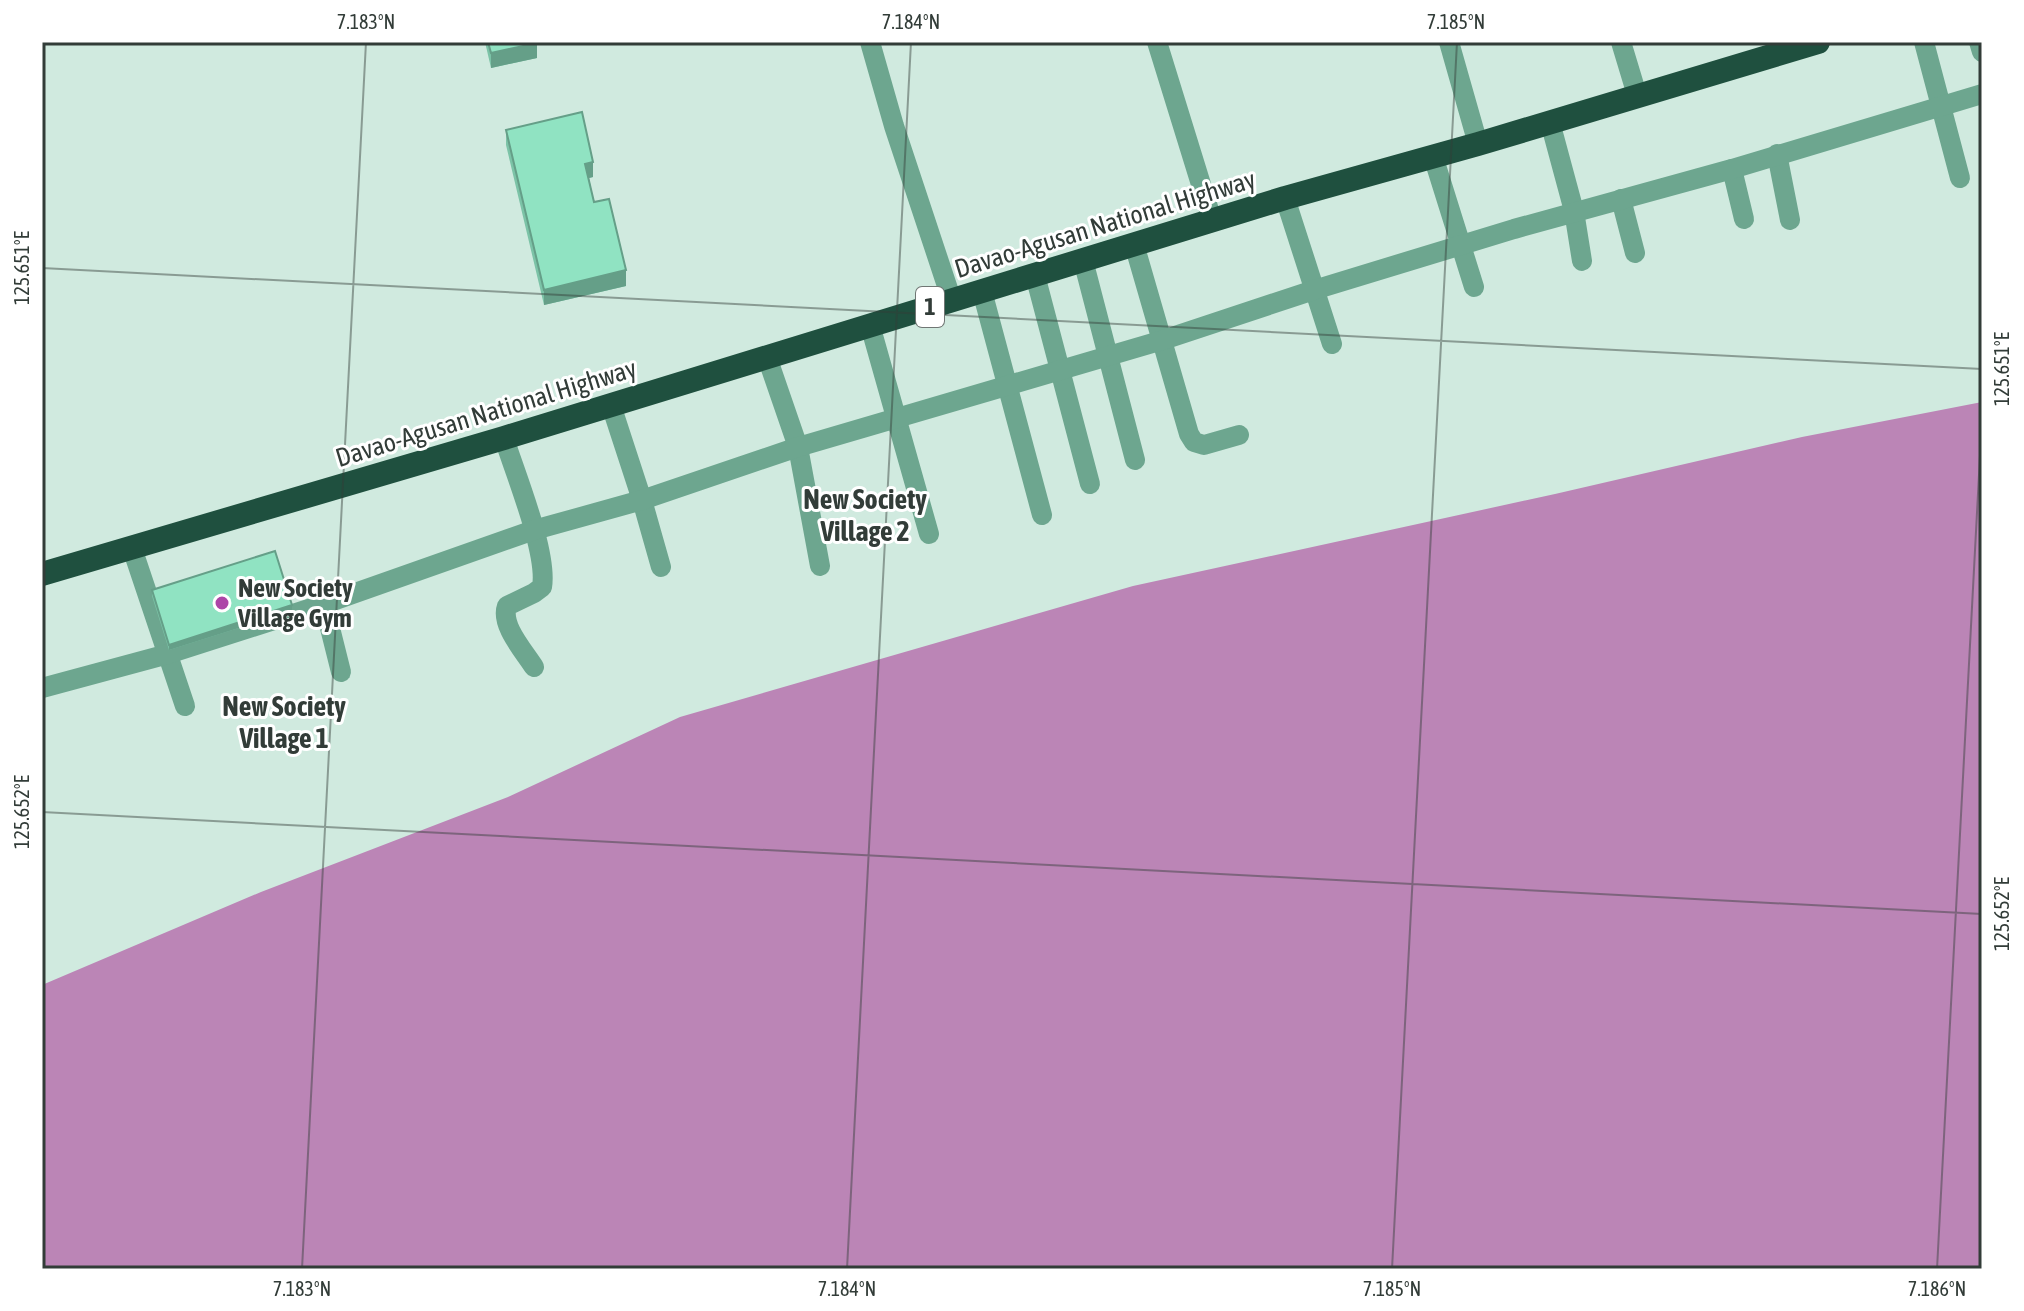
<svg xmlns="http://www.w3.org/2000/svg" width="2024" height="1311" font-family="'Asap Condensed',sans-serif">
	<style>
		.water { fill: #bb85b6 }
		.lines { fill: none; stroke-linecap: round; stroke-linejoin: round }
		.lane { stroke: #6da68f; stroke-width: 20 }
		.street { stroke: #6da68f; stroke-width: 20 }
		.highway { stroke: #1f503f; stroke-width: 24 }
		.wall { fill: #7cc3a7 }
		.shaded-wall { fill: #659f88 }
		.building { fill: #90e3c2; stroke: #659f88; stroke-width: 2 }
		.ticks { fill: none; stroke: #323c38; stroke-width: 2; stroke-opacity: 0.45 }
		.poi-dot { fill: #ac45a7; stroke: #fff; stroke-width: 3 }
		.labels { text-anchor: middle; stroke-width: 6; stroke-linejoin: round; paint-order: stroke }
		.shield { fill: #fff; stroke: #707674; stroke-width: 2 }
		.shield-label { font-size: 24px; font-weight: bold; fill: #323c38 }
		.street-label { font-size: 26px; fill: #323c38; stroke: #fff }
		.poi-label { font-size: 26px; font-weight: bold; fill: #323c38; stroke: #fff; text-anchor: start }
		.neighbourhood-label { font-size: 28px; font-weight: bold; fill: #323c38; stroke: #fff }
		.neatline { fill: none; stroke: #323c38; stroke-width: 3 }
		.ticks-label { font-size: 20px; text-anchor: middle; fill: #323c38 }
	</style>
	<rect width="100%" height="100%" fill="#d0eadf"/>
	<!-- water -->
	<polygon class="water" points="1982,402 1982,1269 42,1269 42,985 261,892 508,797 680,717 1133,586 1555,494 1802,437"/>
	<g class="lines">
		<!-- lane -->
		<g class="lane">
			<polyline points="1924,42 1960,178"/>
			<polyline points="1979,42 1982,52"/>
			<polyline points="1550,122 1574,211 1582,261"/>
			<polyline points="1777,154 1790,220"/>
			<polyline points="1433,156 1474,287"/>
			<polyline points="1732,169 1744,219"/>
			<polyline points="1285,198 1332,344"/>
			<polyline points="1621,199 1635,253"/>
			<polyline points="1134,244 1189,434 1194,442 1204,445 1239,435"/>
			<polyline points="1083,260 1135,460"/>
			<polyline points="1035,275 1090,484"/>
			<polyline points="982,291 1042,515"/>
			<polyline points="870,325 929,534"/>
			<polyline points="767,357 798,447 820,566"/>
			<polyline points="611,405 642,500 661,567"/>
			<path d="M504 438C515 473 548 553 542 587L534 593 507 606C500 625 524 651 534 667"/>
			<polyline points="132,548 185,706"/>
			<polyline points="324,604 341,672"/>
			<polyline points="42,688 168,654 324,604 534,530 642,500 798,447 1163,340 1314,290 1514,229 1732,169 1982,94"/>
		</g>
		<!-- street -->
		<g class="street">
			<polyline points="870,42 894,126 952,301"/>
			<polyline points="1157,42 1212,220"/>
			<polyline points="1449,42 1478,144"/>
			<polyline points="1621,42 1637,95"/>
		</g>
		<!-- highway -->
		<polyline class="highway" points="42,574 504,438 1285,198 1478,144 1818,42"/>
	</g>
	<!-- wall -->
	<g class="wall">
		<polygon points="485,42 537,42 537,58 491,68"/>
		<polygon points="506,130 593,177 589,178 594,202 626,286 544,305 506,145"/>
		<polygon points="152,590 292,611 169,650 152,596"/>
	</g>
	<!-- shaded-wall -->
	<g class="shaded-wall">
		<polygon points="537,43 537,58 491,68 491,53"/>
		<polygon points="593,162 593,177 585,179 585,164"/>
		<polygon points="626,270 626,286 544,305 544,290"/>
		<polygon points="292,605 292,611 169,650 169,645"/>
	</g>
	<!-- building -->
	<g class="building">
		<polygon points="488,42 537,42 537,43 491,53"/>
		<polygon points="582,112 593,162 585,164 594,202 609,199 626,270 544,290 506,130"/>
		<polygon points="275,551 292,605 169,645 152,590"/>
	</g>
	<!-- ticks -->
	<path class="ticks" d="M42 268 1982 369M42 812 1982 914M302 1269 366 42M847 1269 911 42M1392 1269 1457 42M1937 1269 1982 418"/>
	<!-- markers -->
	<circle class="poi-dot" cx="222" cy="603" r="8"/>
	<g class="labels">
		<!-- shield labels -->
		<rect class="shield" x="916" y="287" width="28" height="40" rx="6"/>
		<g class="shield-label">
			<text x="930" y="315">1</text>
		</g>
		<!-- street labels -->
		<g class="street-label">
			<text transform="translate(1105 224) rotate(-17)" y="9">Davao-Agusan National Highway</text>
			<text transform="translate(486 413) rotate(-17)" y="9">Davao-Agusan National Highway</text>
		</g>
		<!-- poi labels -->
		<g class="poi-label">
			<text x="238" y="597">New Society<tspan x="238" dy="30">Village Gym</tspan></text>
		</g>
		<!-- neighbourhood labels -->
		<g class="neighbourhood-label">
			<text x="865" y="509">New Society<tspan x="865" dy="32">Village 2</tspan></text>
			<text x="284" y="716">New Society<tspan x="284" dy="32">Village 1</tspan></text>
		</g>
	</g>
	<!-- border -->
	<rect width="2024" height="1311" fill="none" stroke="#ffffff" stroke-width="88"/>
	<rect x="44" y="44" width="1936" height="1223" class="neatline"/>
	<g class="ticks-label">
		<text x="366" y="29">7.183°N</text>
		<text x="911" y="29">7.184°N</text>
		<text x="1456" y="29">7.185°N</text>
		<text transform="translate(22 268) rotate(-90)" y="7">125.651°E</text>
		<text transform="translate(2002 369) rotate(-90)" y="7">125.651°E</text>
		<text transform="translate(22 812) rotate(-90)" y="7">125.652°E</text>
		<text transform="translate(2002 914) rotate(-90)" y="7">125.652°E</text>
		<text x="302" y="1296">7.183°N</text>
		<text x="847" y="1296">7.184°N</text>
		<text x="1392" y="1296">7.185°N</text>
		<text x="1937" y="1296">7.186°N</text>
	</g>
</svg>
